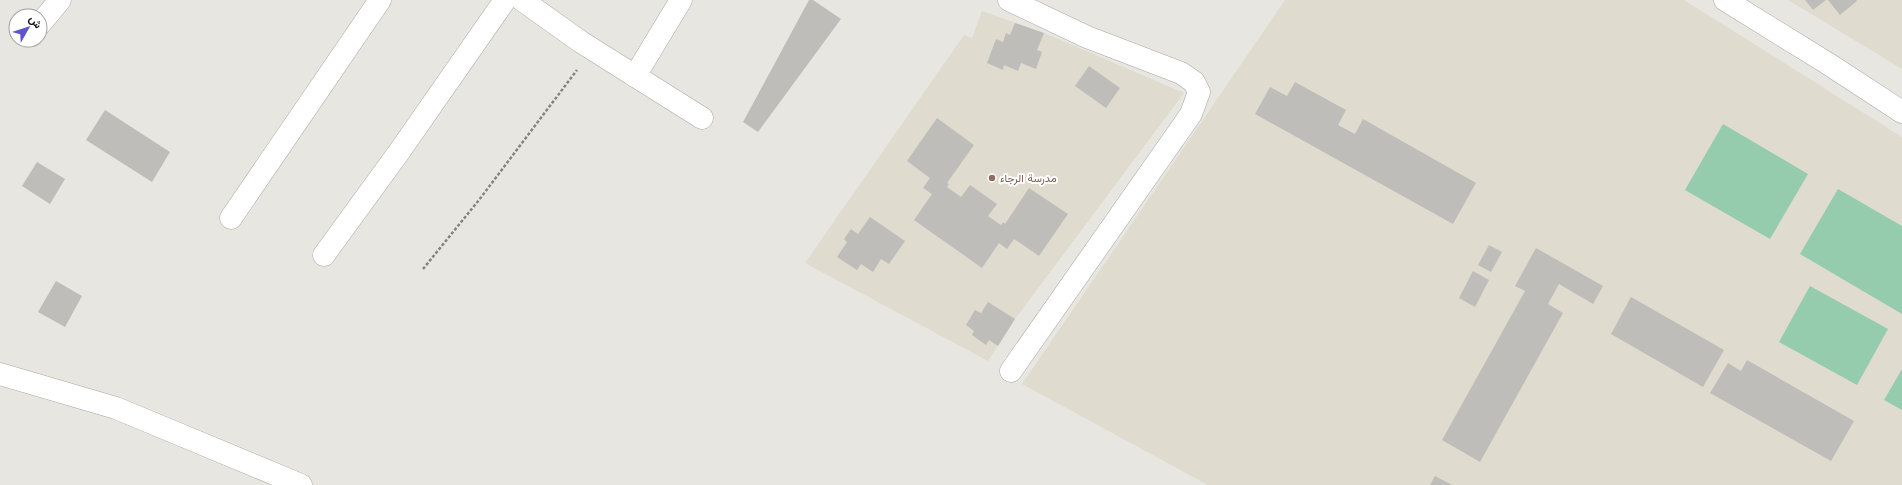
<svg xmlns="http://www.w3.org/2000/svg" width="1902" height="485" font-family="'Work Sans',Vazirmatn,sans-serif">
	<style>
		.built { fill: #dfdbcf }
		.green { fill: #95ccae }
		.building { fill: #bfbdb9 }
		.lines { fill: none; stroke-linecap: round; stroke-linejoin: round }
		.minor-casing { stroke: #aaa8a4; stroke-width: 23 }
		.major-casing { stroke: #aaa8a4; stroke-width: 23 }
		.path { stroke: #858380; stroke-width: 2.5; stroke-dasharray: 3 2; stroke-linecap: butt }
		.minor { stroke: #fff; stroke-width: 22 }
		.major { stroke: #fff; stroke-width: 22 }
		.education-dot { fill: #8d6e63; stroke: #fff; stroke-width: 1.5 }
		.labels { text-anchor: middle; stroke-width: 4; stroke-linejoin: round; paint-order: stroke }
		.education-label { font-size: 11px; fill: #785e54; stroke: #fff; text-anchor: start }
	</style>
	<rect width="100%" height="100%" fill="#e8e6e1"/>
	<!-- built -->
	<g class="built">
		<polygon points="1285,0 1684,0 1902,137 1902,485 1208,485 1022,384"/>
		<polygon points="1788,0 1902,0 1902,69"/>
		<polygon points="982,11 1044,33 1184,93 1015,319 988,361 805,263 964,35 972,38"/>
	</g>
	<!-- green -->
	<g class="green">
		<polygon points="1723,124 1808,174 1770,239 1685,190"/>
		<polygon points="1838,189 1902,226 1902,314 1800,254"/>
		<polygon points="1810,286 1888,329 1857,385 1779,342"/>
		<polygon points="1902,369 1902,410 1884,400"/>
	</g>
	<!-- building -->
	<g class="building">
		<polygon points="809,0 813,0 841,19 758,132 743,122"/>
		<polygon points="1805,0 1826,0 1813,10"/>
		<polygon points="1828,0 1856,0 1857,1 1840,15"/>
		<polygon points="1015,23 1044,33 1037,50 1042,52 1036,69 1021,63 1018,71 1004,65 1003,70 987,63 996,39 1003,42 1006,33 1010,35"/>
		<polygon points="1089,66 1120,88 1106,108 1075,86"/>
		<polygon points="1295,82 1346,110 1338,125 1355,134 1363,119 1476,183 1453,224 1255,114 1270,87 1287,96"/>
		<polygon points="105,110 170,152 152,182 86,140"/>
		<polygon points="937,118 974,145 947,183 949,184 947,187 961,197 970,185 997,204 988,216 1001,225 1003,222 1005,224 1029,188 1068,214 1039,256 1014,239 1007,249 999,243 982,268 914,220 932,194 923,188 930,178 907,161"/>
		<polygon points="37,162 65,179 50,204 22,186"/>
		<polygon points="870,217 905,241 889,264 881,259 873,272 861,264 857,270 837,257 847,242 844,239 851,229 858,234"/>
		<polygon points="1489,245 1502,252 1491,272 1478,265"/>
		<polygon points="1536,248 1603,286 1593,304 1559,284 1548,304 1563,313 1480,462 1442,440 1525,291 1515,286"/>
		<polygon points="1473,271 1489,280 1475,307 1459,298"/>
		<polygon points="56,281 82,296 65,327 38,312"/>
		<polygon points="1631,297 1724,350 1703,387 1611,334"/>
		<polygon points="988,302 1015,319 998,346 989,340 986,345 972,335 974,331 966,325 975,310 981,313"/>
		<polygon points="1747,360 1854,421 1831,461 1710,393 1728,363 1741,371"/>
		<polygon points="1435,476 1452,485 1430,485"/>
	</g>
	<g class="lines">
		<defs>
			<g id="minor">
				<polyline points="522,0 581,42 702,118"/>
				<polyline points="1009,0 1087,37 1181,73 1194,82 1199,92 1191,114 1011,371"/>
				<polyline points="1725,0 1827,63 1902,112"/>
				<polyline points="40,24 60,0"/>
				<polyline points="635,76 681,0"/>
				<polyline points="231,218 380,0"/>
				<polyline points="324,255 399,152 505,0"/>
			</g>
			<polyline id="major" points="0,374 116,408 301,485"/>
		</defs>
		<!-- minor casing -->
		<use href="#minor" class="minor-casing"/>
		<!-- major casing -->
		<use href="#major" class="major-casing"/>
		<!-- path -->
		<polyline class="path" points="423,269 479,200 577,70"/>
		<!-- minor -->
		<use href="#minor" class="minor"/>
		<!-- major -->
		<use href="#major" class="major"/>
	</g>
	<!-- markers -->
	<circle class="education-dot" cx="992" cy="178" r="4"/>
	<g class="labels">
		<!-- education labels -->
		<g class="education-label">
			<text x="1000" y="182">مدرسة الرجاء</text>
		</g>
	</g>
	<!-- north arrow -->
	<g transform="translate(28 28) rotate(51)"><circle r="19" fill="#ffffff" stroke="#9f9f9e"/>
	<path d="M0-3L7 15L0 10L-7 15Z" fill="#5d54cd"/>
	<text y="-6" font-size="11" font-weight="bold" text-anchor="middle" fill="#100f0d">ش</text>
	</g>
</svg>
